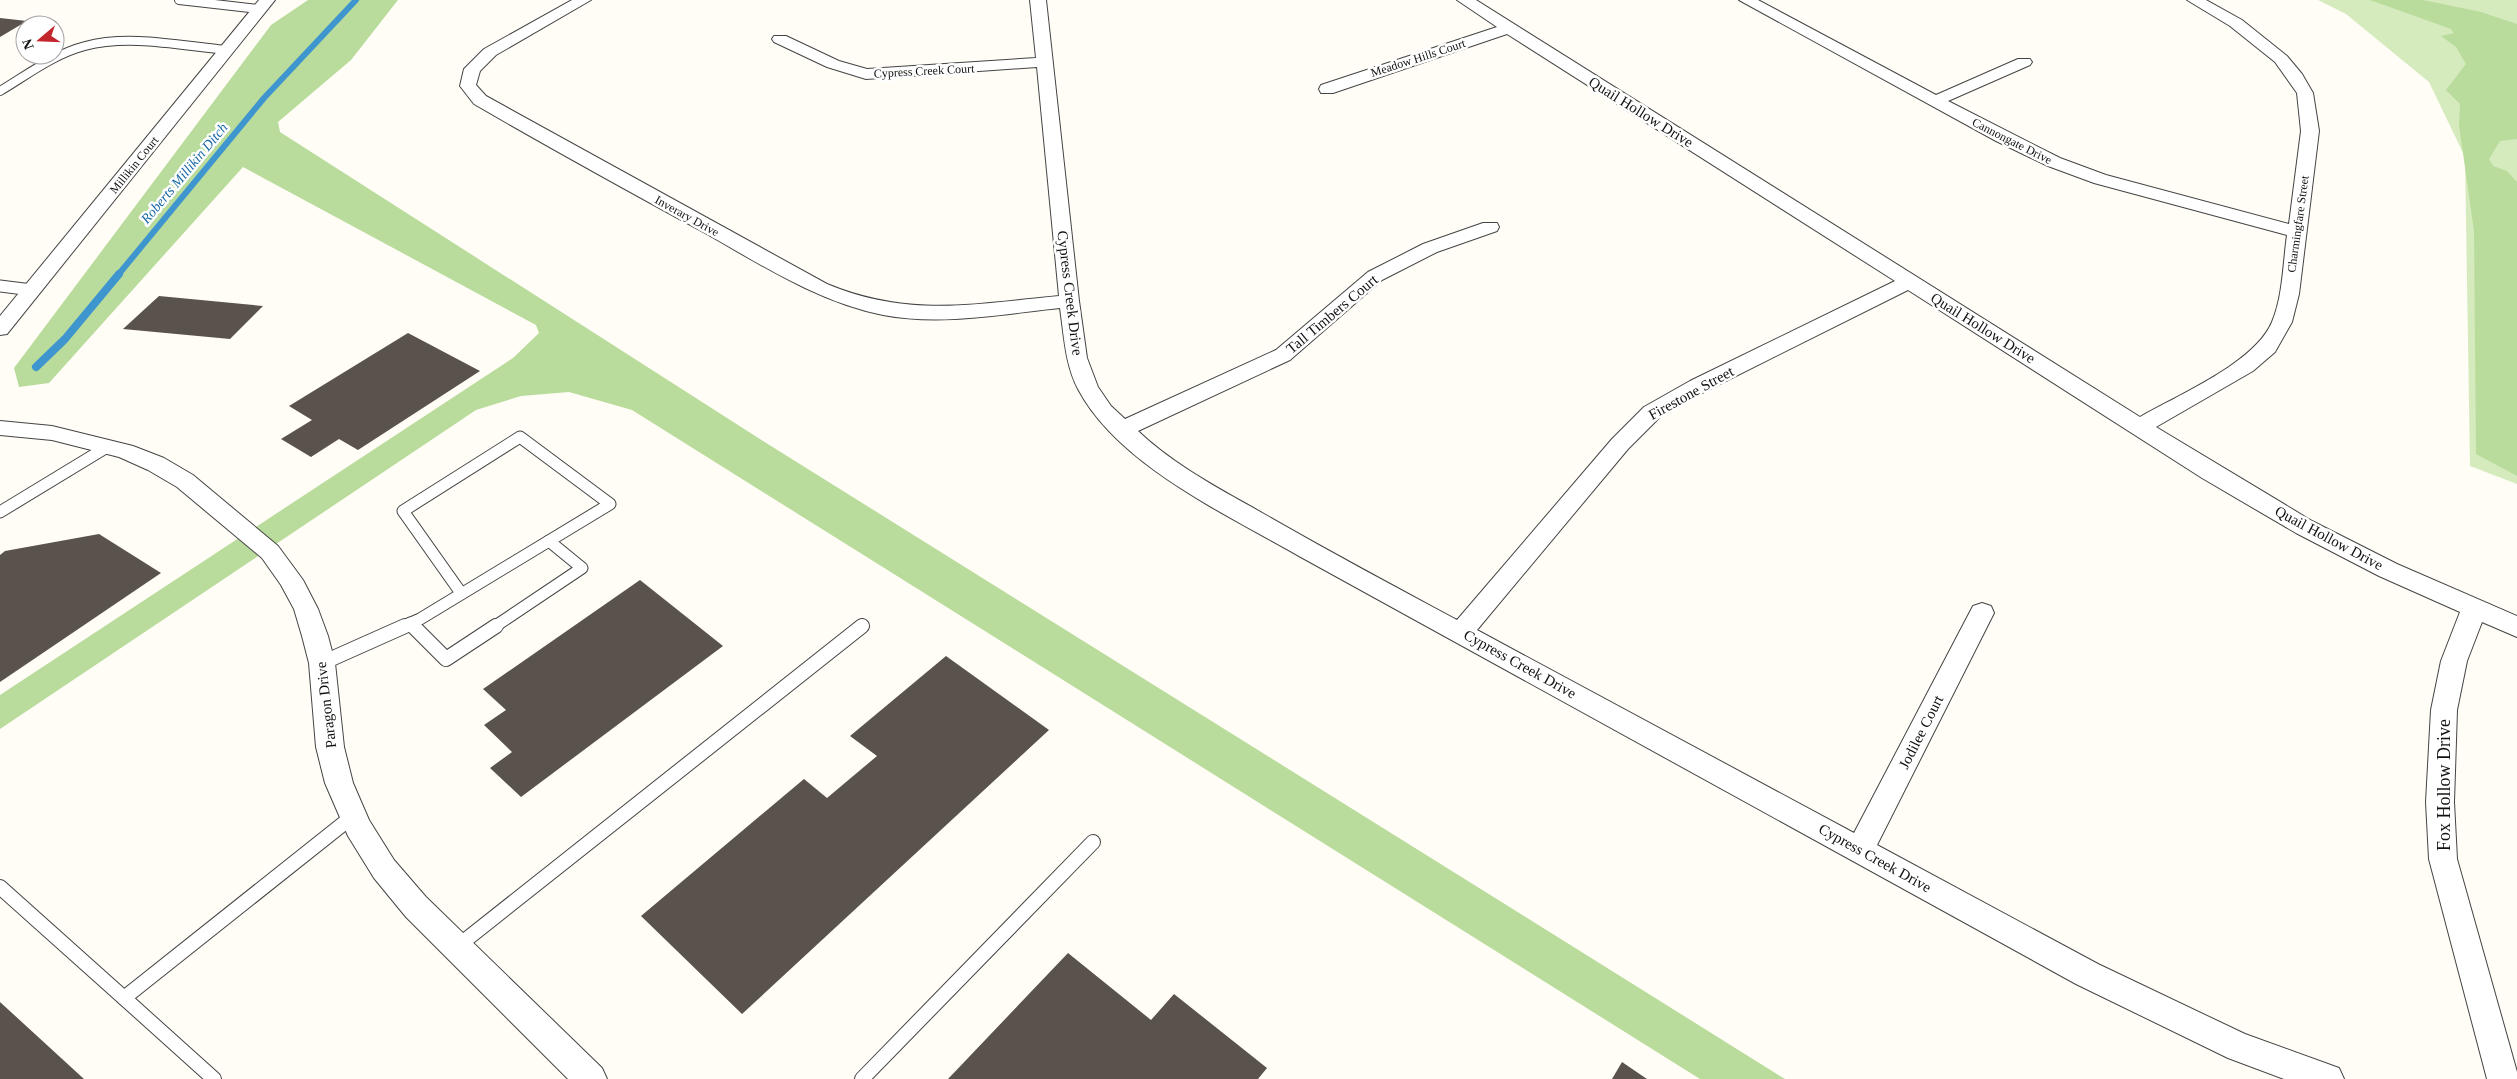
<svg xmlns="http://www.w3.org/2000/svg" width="2517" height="1079" font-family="Georgia,serif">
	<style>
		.green { fill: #d5ebbd }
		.forest { fill: #b9dc9c }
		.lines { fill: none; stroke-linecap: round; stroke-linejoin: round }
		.stream-far1 { stroke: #3f96cf; stroke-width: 6 }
		.stream { stroke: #3f96cf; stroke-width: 8 }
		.building { fill: #5a524d }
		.service-far2-casing { stroke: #444; stroke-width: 10 }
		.service-far1-casing { stroke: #444; stroke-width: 13 }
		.service-casing { stroke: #444; stroke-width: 16 }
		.minor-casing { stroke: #444; stroke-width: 2 }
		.service-far2 { stroke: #fff; stroke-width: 8 }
		.service-far1 { stroke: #fff; stroke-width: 11 }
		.service { stroke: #fff; stroke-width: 14 }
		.minor { fill: #fff; fill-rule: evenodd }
		.labels { text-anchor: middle; stroke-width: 5; stroke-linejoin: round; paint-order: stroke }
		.far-street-label { font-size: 12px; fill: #111; stroke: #fff }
		.far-water-label { font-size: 14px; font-style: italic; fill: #1768a6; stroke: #fff }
		.street-label { font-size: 15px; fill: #111; stroke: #fff }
		.near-street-label { font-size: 18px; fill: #111; stroke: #fff }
	</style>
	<rect width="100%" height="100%" fill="#fffdf5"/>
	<!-- green -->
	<polygon class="green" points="2318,0 2517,0 2517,484 2470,466 2465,157 2429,82 2346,14"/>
	<!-- forest -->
	<g class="forest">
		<polygon points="308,0 398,0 351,60 278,122 280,132 763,441 1785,1079 1700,1079 632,410 569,392 521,396 476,410 0,729 0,695 513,358 539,333 536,325 243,167 49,383 19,387 14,368 271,25"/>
		<polygon points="2370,0 2423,0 2481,12 2517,24 2517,139 2500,141 2489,159 2493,166 2507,171 2517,182 2517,476 2476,454 2474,231 2459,125 2460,104 2446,90 2466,64 2456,47 2441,36 2454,33 2451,29"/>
	</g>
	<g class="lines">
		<!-- stream-far1 -->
		<polyline class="stream-far1" points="118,275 264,98 356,0"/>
		<!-- stream -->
		<polyline class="stream" points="36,367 65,339 119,274"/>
	</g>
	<!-- building -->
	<g class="building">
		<polygon points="0,18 27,21 0,37"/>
		<polygon points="159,296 263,306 230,339 123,329"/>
		<polygon points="408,333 480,371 358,450 339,439 311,457 281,439 312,420 289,406"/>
		<polygon points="99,534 161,573 0,682 0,555 5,551"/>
		<polygon points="640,580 723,646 521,797 490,768 512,752 484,725 506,710 483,689"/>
		<polygon points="946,656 1049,730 742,1014 641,916 804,779 827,798 877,756 850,736"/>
		<polygon points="1068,953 1151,1020 1174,994 1267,1068 1258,1079 948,1079"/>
		<polygon points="0,1002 84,1079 0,1079"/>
		<polygon points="1622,1062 1647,1079 1612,1079"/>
	</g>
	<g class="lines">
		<defs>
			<g id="service-far2">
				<polyline points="179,0 259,9"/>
				<path d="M0 91C27 75 54 54 85 46 130 34 182 46 227 50"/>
			</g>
			<g id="service-far1">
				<polyline points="0,286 32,290"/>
				<polyline points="0,512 107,447"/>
				<polyline points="410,623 414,627"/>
				<polyline points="402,627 420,619 610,504 520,437 403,511 461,593"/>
				<polyline points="494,627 582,568 549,541"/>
			</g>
			<g id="service">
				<polyline points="413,626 446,659 496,626"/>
				<polyline points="322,663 405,626"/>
				<polyline points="0,887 124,998"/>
				<polyline points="458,946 862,626"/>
				<polyline points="214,1079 124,998 353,816"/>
				<polyline points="862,1079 1093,842"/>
			</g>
			<g id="minor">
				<polygon points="259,0 275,0 7,334 0,335 0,316"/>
				<path d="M572 0H591L496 55 480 71 476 85 486 96 827 284C909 318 974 304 1059 296L1037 67 866 79 827 67 774 42 772 39 774 36H786L839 61 867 69 1036 58 1030 0H1046L1079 301 1087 358 1098 387 1111 406 1125 419 1276 350 1368 272 1423 244 1483 223H1497L1499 227 1497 231 1437 252 1382 280 1290 360 1138 431C1175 466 1220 489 1264 514 1328 551 1392 585 1457 620L1612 439 1644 407 1690 381 1895 281 1507 34 1333 93H1321L1319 89 1321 85 1497 27 1457 0H1476L2140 417C2178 395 2255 363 2272 322 2283 296 2283 263 2287 235L2094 183 2048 166 1996 141 1739 0H1758L1936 95 2018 59H2030L2032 62 2030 65 1948 101 2060 158 2106 175 2289 224 2301 131 2297 93 2275 62 2230 26 2187 0H2206L2242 20 2287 56 2302 74 2313 93 2319 131 2299 294 2292 322 2275 352 2253 371 2156 427 2312 521 2397 564 2517 616V637L2482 622 2467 661 2457 710 2454 802 2457 859 2517 1072V1079H2487L2429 859 2426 802 2431 710 2441 661 2460 612 2379 576 2296 533 2202 478 1908 290 1706 391 1660 417 1628 449 1477 630 1854 833 1973 606 1982 603 1991 606 1994 613 1877 845 2098 964 2245 1034 2339 1068 2344 1079H2284L2228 1058 2076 984 1299 556C1226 514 1118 465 1078 389 1065 364 1064 335 1060 308 1002 314 941 326 883 315 818 302 762 265 705 233 628 191 550 148 474 104L460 86 464 69 484 49Z"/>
				<polygon points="0,421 52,426 133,446 164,458 193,475 278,546 303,580 318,609 328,636 335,663 344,747 353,783 369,820 394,860 426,897 602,1068 607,1079 568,1079 406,917 374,878 348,836 325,783 316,747 309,663 302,636 294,609 281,585 262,558 177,487 148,470 119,457 52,440 0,435"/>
			</g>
		</defs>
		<!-- service-far2 casing -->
		<use href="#service-far2" class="service-far2-casing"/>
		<!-- service-far1 casing -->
		<use href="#service-far1" class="service-far1-casing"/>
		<!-- service casing -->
		<use href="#service" class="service-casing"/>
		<!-- minor casing -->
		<use href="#minor" class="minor-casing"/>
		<!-- service-far2 -->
		<use href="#service-far2" class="service-far2"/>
		<!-- service-far1 -->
		<use href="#service-far1" class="service-far1"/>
		<!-- service -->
		<use href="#service" class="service"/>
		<!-- minor -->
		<use href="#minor" class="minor"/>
	</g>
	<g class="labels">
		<!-- far-street labels -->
		<g class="far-street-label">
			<text transform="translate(1418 58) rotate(-18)" y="4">Meadow Hills Court</text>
			<text transform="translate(924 71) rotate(-3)" y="4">Cypress Creek Court</text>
			<text transform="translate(2012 141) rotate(27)" y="4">Cannongate Drive</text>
			<text transform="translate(134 165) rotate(-51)" y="4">Millikin Court</text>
			<text transform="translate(687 216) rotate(29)" y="4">Inverary Drive</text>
			<text transform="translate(2298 224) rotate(-82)" y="4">Charmingfare Street</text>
		</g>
		<!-- far-water labels -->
		<g class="far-water-label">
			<text transform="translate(184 173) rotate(-50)" y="5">Roberts Millikin Ditch</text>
		</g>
		<!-- street labels -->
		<g class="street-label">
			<text transform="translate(1641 112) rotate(32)" y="5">Quail Hollow Drive</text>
			<text transform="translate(1070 293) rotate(83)" y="5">Cypress Creek Drive</text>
			<text transform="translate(1332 314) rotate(-40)" y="5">Tall Timbers Court</text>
			<text transform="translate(1983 328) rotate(32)" y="5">Quail Hollow Drive</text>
			<text transform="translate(1691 393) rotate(-29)" y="5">Firestone Street</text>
			<text transform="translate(2329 538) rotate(28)" y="5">Quail Hollow Drive</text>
			<text transform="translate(1520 664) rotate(29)" y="5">Cypress Creek Drive</text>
			<text transform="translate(326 705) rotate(-97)" y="5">Paragon Drive</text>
			<text transform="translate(1921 732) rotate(-63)" y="5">Jodilee Court</text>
			<text transform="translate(1875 858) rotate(29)" y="5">Cypress Creek Drive</text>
		</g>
		<!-- near-street labels -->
		<g class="near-street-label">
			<text transform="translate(2444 785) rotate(-90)" y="6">Fox Hollow Drive</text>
		</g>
	</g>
	<!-- north arrow -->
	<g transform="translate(40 40) rotate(251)"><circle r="24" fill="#ffffff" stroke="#a0a0a0"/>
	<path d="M0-4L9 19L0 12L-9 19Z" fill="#c4262e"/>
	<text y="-8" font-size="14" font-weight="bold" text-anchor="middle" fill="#111111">N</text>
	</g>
</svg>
